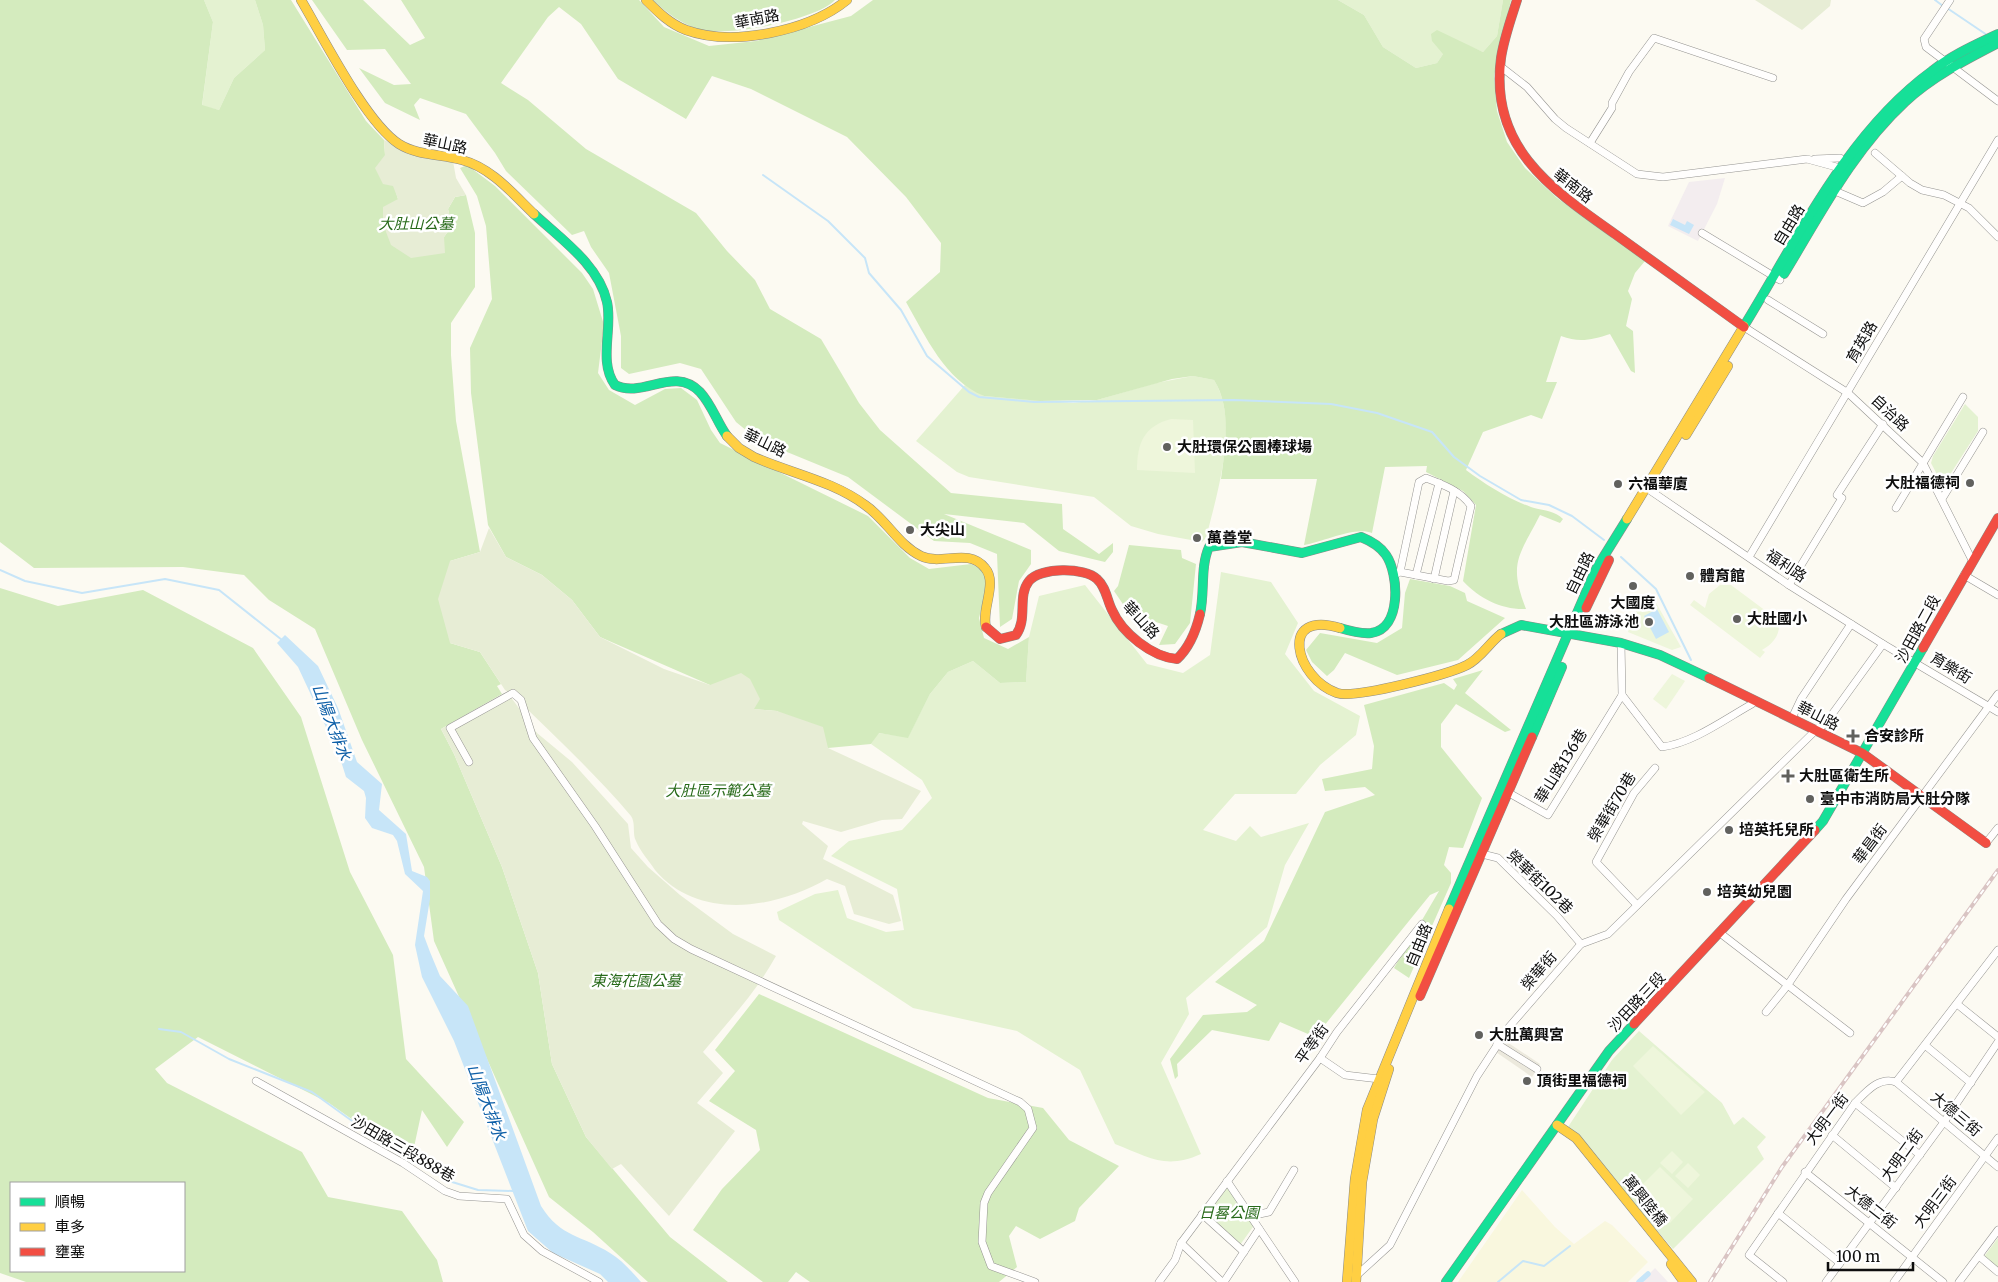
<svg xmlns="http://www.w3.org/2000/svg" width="1998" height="1282" font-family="Merriweather,'Noto Sans TC',serif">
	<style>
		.industrial { fill: #f3edef }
		.farmland { fill: #f9f7de }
		.green { fill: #e4f2d1 }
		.forest { fill: #d4ebbe; fill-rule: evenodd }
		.cemetery { fill: #e7edd5 }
		.pitch { fill: #eef6db }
		.plaza { fill: #ece9dd }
		.water { fill: #c7e5f8 }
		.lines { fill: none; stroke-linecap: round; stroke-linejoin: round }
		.stream { stroke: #c7e5f8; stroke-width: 2 }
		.canal { stroke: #c7e5f8; stroke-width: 5.5 }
		.street-casing { stroke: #959491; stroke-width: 8 }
		.fast-casing { stroke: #8c8b87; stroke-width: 10 }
		.slow-casing { stroke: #8c8b87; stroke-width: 10 }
		.jam-casing { stroke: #8c8b87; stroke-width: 10 }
		.street { stroke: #fffefd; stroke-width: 7 }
		.fast { stroke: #16e098; stroke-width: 9 }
		.slow { stroke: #ffcf43; stroke-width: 9 }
		.jam { stroke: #f24e42; stroke-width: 9 }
		.rail-casing { stroke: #d9c4c3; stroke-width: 4 }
		.rail { stroke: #fff; stroke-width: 2; stroke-dasharray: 5.5; stroke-linecap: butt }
		.poi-dot { fill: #61615e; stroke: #fff; stroke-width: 2 }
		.labels { text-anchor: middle; stroke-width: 5; stroke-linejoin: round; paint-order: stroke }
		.street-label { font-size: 15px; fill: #0e0e0e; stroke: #fff }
		.park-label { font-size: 15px; font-style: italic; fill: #286a1a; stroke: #fff }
		.poi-label { font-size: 15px; font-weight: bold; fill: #0e0e0e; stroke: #fff; text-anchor: start }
		.water-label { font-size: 16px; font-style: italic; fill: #0f60a8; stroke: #fff }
	</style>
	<rect width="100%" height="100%" fill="#fcfaf2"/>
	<!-- industrial -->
	<g class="industrial">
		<polygon points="1725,178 1717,204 1698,241 1668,226 1689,182"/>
		<polygon points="1655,1268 1668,1282 1641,1282"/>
	</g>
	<!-- farmland -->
	<polygon class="farmland" points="1522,1190 1555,1227 1574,1244 1605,1221 1612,1225 1648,1262 1628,1282 1458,1282"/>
	<!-- green -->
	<g class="green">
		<polygon points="204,0 255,0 263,25 265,50 234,78 219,110 202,106 213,22"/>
		<polygon points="1338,0 1503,0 1497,36 1483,52 1462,43 1443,54 1437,63 1416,68 1383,47 1364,15"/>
		<path d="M1193 376 1214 380C1240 421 1217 494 1206 538L1202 542 1158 534 1131 526 1094 497 969 477 957 472 916 441 965 385 984 396 1073 403 1097 400 1156 383Z"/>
		<polygon points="1965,404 1978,417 1978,431 1944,484 1942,484 1931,463 1933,456"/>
		<path d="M1221 572 1271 582 1298 623 1285 654 1314 691 1360 716 1356 735 1320 765 1296 794H1235L1203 830 1236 841 1250 826 1261 837 1309 823 1285 865 1267 927 1186 998 1189 1014 1161 1063 1201 1154C1165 1170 1149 1157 1115 1144L1080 1070 1017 1031 913 1008 779 920 777 912 815 894 838 890 847 918 886 932 904 930 897 889 831 856 849 841 902 830 932 798 922 780 871 744 878 733 908 737 930 694 948 672 973 661 1000 683 1026 682 1029 637 1039 596 1085 585 1147 664 1183 673 1210 655Z"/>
		<polygon points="1639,1031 1722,1103 1734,1125 1743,1117 1766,1137 1757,1147 1764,1159 1673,1249 1568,1127 1612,1060"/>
		<polygon points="1229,1185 1255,1224 1240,1245 1206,1215"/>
		<polygon points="1998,1238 1998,1270 1983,1258"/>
	</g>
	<!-- forest -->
	<g class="forest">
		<polygon points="0,0 204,0 213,22 202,105 219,110 234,78 265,50 263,25 255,0 291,0 366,121 384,140 385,155 398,199 444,237 452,226 448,209 455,197 466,195 475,233 475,287 451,323 451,355 456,421 480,552 450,561 450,643 480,652 501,684 497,686 502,694 441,729 454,754 502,867 538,973 552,1064 586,1137 670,1237 728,1282 648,1282 593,1232 549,1197 434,941 424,867 362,740 315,629 269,600 244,575 183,567 34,568 0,542"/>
		<path d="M312 0H363L410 45 425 38 401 0H639L664 27 709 46 756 41 851 16 873 0H1338L1364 15 1383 47 1416 68 1437 63 1443 54 1432 41 1431 34 1437 30 1483 52 1497 36 1503 0H1511L1494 76 1497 111 1507 142 1525 168 1557 198 1645 261 1635 273 1628 291 1632 299 1626 326 1633 331 1635 373 1631 371 1610 334C1592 340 1579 343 1561 336L1546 382H1557L1542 419 1531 415 1483 432 1466 470C1485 484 1508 499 1531 507 1543 511 1554 510 1563 519L1560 523 1540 515C1519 556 1508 563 1526 609 1502 610 1480 599 1463 581L1476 505 1463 491 1426 472 1427 466 1385 467 1372 533C1355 526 1323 542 1304 545L1317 479H1221C1225 448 1232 408 1214 380L1193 376 1172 379 1097 400 1040 401 984 396C945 380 926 337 906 302L940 272 941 243 906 197 847 137 751 89 712 76 686 119 618 79 581 24 559 7 548 17 501 83 528 100 586 149 696 213 727 251 755 280 770 309 821 339 859 403 880 430 951 493 1062 504 1063 529 1099 554 1113 543V552L1105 562 1059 551 1024 523 944 514 1031 550V564L1019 581 1012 619 1000 627 997 554 970 543 934 541 848 477 758 440 736 422 701 369 680 363 629 374 621 368V336L609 273 591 247 584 231 572 235 506 171 495 153 466 114 420 98 414 105 420 120 385 103 359 68 394 85 411 84 385 49 347 50Z"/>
		<path d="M653 0H835C817 20 724 38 698 29 680 23 667 13 653 0Z"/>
		<polygon points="467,165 495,186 582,273 593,289 604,325 598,373 609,390 635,405 665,389 681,388 697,400 711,430 720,443 868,516 910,558 929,569 971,564 983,570 987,586 979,618 984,638 1008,649 1029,637 1026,682 1000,683 973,661 948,672 930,694 908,738 879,733 871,744 828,748 777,711 753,709 710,685 600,637 572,600 542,575 506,557 488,525 471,393 470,348 492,299 486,226 477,196 460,168"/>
		<polygon points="1129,545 1181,550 1182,558 1196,564 1190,623 1175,644 1159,645 1168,626 1147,619 1140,629 1114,591 1118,586"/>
		<polygon points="1410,579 1450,586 1465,593 1467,601 1505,618 1458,660 1397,675 1345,653 1334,670 1327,676 1312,662 1306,650 1320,633 1377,643 1402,628 1405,593"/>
		<path d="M0 588 58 606 143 590 253 648 301 717 350 872 393 955 406 1059 464 1122 447 1147 422 1110 411 1161 329 1103 198 1037 155 1069 167 1083 302 1152 328 1197 402 1211 437 1260 443 1282H26L0 1273ZM11 1183H184V1271H11Z"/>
		<polygon points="1483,670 1465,693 1511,730 1505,732 1456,704 1441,724 1441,747 1482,798 1463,848 1449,847 1444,865 1451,873 1451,883 1409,978 1394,968 1439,891 1430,895 1315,1037 1280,1022 1269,1041 1212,1030 1177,1064 1178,1076 1175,1079 1170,1059 1203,1015 1247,1012 1257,1005 1215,982 1264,941 1325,812 1375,795 1365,787 1325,791 1322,779 1372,769 1374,746 1364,705 1444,683 1454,690 1457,685 1453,679"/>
		<polygon points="759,994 988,1098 1043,1108 1069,1140 1119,1166 1079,1208 1075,1221 1040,1239 1016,1226 1009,1236 1017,1267 999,1282 810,1282 796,1272 788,1282 763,1282 693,1230 722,1189 760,1150 756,1130 709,1101 735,1071 715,1050"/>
	</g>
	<!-- cemetery -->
	<g class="cemetery">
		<polygon points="1755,0 1831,0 1830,6 1802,30"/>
		<polygon points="384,140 410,153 453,161 456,178 466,195 455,197 448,209 452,226 444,237 445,253 411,258 391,245 383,224 383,207 398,199 393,186 383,184 375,168 385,155"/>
		<path d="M489 528 506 557 542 575 572 600 600 637 664 669 710 685 741 673 750 679 760 699 754 709 777 711 823 727 828 748 921 791 902 819 882 820 841 832 803 821 802 824 828 846 823 859 893 895 901 921 889 924 854 914 845 886 827 879C775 909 698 921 655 870 649 861 640 851 636 841 632 834 636 823 631 816 595 773 553 735 514 696L505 690 480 652 450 643 438 599 450 561 480 552Z"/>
		<path d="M504 693 510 696 537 733 572 762 628 824 631 848 648 867 680 895 733 934 776 956C756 992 729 1021 703 1052L723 1073 697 1103 735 1131 669 1216 621 1164 612 1169 586 1137 552 1064 538 973 502 867 454 754 441 729Z"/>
	</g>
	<!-- pitch -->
	<g class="pitch">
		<path d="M1171 419 1193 420 1195 473 1137 470C1137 443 1144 426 1171 419Z"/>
		<path d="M1720 585H1731L1778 620C1782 632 1774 644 1762 650L1765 652 1760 658 1690 605 1694 600 1705 608 1709 594Z"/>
		<polygon points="1655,601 1681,647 1672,650 1628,632 1636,611"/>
		<polygon points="1672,674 1685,681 1666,709 1653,699"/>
		<polygon points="1653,1046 1705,1092 1681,1115 1633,1066"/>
		<polygon points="1672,1151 1683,1162 1672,1174 1660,1163"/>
		<polygon points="1688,1163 1700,1175 1688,1188 1675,1176"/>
		<polygon points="1660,1167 1693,1199 1670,1223 1637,1190"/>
	</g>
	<!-- plaza -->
	<polygon class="plaza" points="1501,1038 1540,1064 1532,1077 1493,1050"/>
	<!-- water -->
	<g class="water">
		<polygon points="1673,219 1685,225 1687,221 1694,225 1689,234 1670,225"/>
		<polygon points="1657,609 1669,632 1656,639 1644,616"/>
		<path d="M285 635 318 666 338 708 357 762 382 784 379 810 406 834 412 871 427 877 430 881V899L424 936 430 952 440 976 468 1006 541 1206C561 1238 582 1235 610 1253 622 1260 632 1272 641 1282H608L600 1274 553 1253 528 1231 454 1041 422 977 415 945 423 891 405 874 397 841 393 835 372 828 365 818 366 798 364 791 346 777 339 755 298 667 277 643Z"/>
	</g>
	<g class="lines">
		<!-- stream -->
		<g class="stream">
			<polyline points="1935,0 1943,6"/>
			<polyline points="1947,8 1987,35"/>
			<polyline points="763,175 828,221 865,258 869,273 901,310 927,356 969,392 979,397 1034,402 1234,400 1331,404 1377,413 1432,432 1454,457 1480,476 1521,500 1549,505 1572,516 1604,540"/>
			<polyline points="1621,557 1656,589 1691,660"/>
			<polyline points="0,570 25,581 82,593 165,579 219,590 282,640"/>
			<polyline points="159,1029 181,1032 229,1059 312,1092 366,1131 449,1181 478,1190 513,1191"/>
			<polyline points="1498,1282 1523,1261 1544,1266 1570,1246"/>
		</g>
		<!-- canal -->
		<polyline class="canal" points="1639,1282 1648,1274"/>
		<defs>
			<g id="street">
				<polyline points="1950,0 1924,39 1926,47 1998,101"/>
				<polyline points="1500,66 1527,87 1555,119 1566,128 1637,174 1663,177 1807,159 1840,168"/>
				<polyline points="1590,143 1612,108 1612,103 1629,72 1654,38 1773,78"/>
				<polyline points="1875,153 1910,183 1922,190 1944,195 1969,208 1998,237"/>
				<polyline points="1815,159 1840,158"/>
				<polyline points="1835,191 1863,203 1883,192 1902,176"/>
				<polyline points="1702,233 1780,280"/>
				<polyline points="1768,300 1823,334"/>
				<polyline points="1744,327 1848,393 1923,463 1972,560"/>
				<polyline points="1645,487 1789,585 1883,644 1998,712"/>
				<polyline points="1942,499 1983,432"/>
				<polyline points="1896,508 1963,397"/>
				<polyline points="1749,557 1998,140"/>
				<path d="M1394 575 1400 572 1448 581 1454 580 1471 506C1461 491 1442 484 1426 478L1419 482 1400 572"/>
				<polyline points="1416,575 1439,483"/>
				<polyline points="1964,575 1998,595"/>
				<polyline points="1434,579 1454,491"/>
				<polyline points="1789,585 1842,498 1837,495 1883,424"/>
				<path d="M1621 643 1622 695 1662 747C1693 743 1725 719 1752 704"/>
				<polyline points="1792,718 1801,699 1851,624"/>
				<polyline points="469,762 450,728 513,693 521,700 533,738 595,826 658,924 674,939 691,949 1020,1102 1028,1109 1033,1128 988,1193 984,1203 982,1242 991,1266 1035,1282"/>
				<polyline points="1509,793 1548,815 1622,695"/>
				<polyline points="1986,843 1998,828"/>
				<polyline points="1478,853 1498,858 1557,916 1581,944"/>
				<polyline points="1637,905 1596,862 1634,793 1655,768"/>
				<polyline points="1720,933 1850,1033"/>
				<polyline points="1957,1004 1998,1037"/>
				<polyline points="1766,1012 1787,986 1846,899 1998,694"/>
				<polyline points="1497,1044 1537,1069"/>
				<polyline points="1926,1046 1971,1083"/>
				<polyline points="1320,1058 1345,1075 1379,1079"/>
				<polyline points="256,1081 403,1163 445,1191 459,1196 507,1199 524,1235 542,1251 599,1282"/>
				<polyline points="1896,1082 1998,950"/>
				<polyline points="1855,1103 1920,1155"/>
				<polyline points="1832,1135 1896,1188"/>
				<polyline points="1805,1172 1943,1282"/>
				<polyline points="1227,1181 1295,1282"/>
				<polyline points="1778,1213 1840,1263"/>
				<polyline points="1202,1214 1244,1252"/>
				<polyline points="1250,1216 1269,1212 1294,1170"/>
				<polyline points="1181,1243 1222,1282"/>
				<polyline points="1979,1256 1998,1272"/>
				<polyline points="1356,1276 1390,1245 1477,1076 1509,1027 1581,944 1608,934 1816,730 1825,724 1883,644"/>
				<polyline points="1159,1282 1175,1260 1181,1243 1320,1058 1337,1032 1422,924"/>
				<polyline points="1224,1282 1259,1229"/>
				<path d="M1783 1282 1749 1255 1855 1103C1866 1092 1879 1076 1896 1082L1998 1167"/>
				<polyline points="1826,1282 1944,1122 1998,1042"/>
				<polyline points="1894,1282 1998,1138"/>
				<polyline points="1959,1282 1998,1230"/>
			</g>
			<g id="fast">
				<path d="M534 214C561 239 599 265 607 302 613 328 598 362 615 385 643 399 674 365 700 392 712 405 717 422 727 436"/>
				<path d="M1784 274C1820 215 1853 150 1905 102 1932 77 1965 60 1998 43"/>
				<path d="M1744 326C1798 238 1847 133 1932 71 1952 55 1975 45 1998 34"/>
				<path d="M1200 614C1205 592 1200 567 1209 547L1242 542 1302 553 1361 537C1371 541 1380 546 1386 555 1399 574 1402 629 1371 633 1361 634 1350 631 1340 628"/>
				<polyline points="1501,634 1521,625 1621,643 1660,655 1709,678"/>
				<polyline points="1532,737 1562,667"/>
				<polyline points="1815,830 1823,821 1923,648"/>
				<polyline points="1449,909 1596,569 1627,519"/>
				<polyline points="1446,1282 1609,1051 1634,1024"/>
			</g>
			<g id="slow">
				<path d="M301 0C323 37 366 123 399 144 418 156 442 154 462 160 492 168 513 194 534 214"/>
				<path d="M646 0C658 12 670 24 686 30 733 47 809 31 847 0"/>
				<polyline points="1686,435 1728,366"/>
				<path d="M727 436 739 448 754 457C790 473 833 481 865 505 886 519 898 545 921 556 942 566 968 547 985 568 998 583 981 609 986 627"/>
				<polyline points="1627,519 1744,326"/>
				<path d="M1340 628C1278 609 1295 678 1337 693 1356 699 1449 674 1467 665 1481 658 1489 643 1501 634"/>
				<polyline points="1557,1125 1576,1138 1692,1282"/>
				<polyline points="1671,1264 1684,1282"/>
				<polyline points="1347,1282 1355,1179 1367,1110 1449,909"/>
				<polyline points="1356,1282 1362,1182 1373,1119 1389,1069"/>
			</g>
			<g id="jam">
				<path d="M1517 0C1511 19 1504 38 1501 58 1489 147 1551 189 1615 234 1658 265 1701 296 1744 327"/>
				<polyline points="1586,608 1609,560"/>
				<path d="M986 627 1000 639 1016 635C1028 619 1017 596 1029 581 1040 567 1085 567 1097 579 1106 587 1107 600 1112 610 1122 633 1152 657 1177 659 1190 647 1196 631 1200 614"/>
				<polyline points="1923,648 1998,518"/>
				<polyline points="1709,678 1862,753 1986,843"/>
				<polyline points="1420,996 1532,737"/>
				<polyline points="1634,1024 1815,830"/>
			</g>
		</defs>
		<!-- street casing -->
		<use href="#street" class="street-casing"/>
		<!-- fast casing -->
		<use href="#fast" class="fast-casing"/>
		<!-- slow casing -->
		<use href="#slow" class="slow-casing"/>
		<!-- jam casing -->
		<use href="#jam" class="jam-casing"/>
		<!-- street -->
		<use href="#street" class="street"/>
		<!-- fast -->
		<use href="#fast" class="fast"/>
		<!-- slow -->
		<use href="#slow" class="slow"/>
		<!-- jam -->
		<use href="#jam" class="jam"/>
		<defs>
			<polyline id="rail" points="1710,1282 1782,1167 1998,870"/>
		</defs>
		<!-- rail casing -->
		<use href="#rail" class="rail-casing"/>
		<!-- rail -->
		<use href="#rail" class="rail"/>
	</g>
	<!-- markers -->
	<g class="poi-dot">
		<circle cx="1167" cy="447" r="5"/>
		<circle cx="1970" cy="483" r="5"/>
		<circle cx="1618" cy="484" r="5"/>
		<circle cx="910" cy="530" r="5"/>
		<circle cx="1197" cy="538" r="5"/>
		<circle cx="1690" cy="576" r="5"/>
		<circle cx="1633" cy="586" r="5"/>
		<circle cx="1737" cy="619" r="5"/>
		<circle cx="1649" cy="622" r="5"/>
		<path d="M1850.5 728.5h5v5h5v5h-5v5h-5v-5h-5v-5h5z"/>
		<path d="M1785.5 768.5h5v5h5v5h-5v5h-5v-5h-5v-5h5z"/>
		<circle cx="1810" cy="799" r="5"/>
		<circle cx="1729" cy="830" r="5"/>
		<circle cx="1707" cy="892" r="5"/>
		<circle cx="1479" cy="1035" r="5"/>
		<circle cx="1527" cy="1081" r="5"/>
	</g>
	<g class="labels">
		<!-- street labels -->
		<g class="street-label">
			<text transform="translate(757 19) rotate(-11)" y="5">華南路</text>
			<text transform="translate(445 144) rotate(12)" y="5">華山路</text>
			<text transform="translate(1573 186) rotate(38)" y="5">華南路</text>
			<text transform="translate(1789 225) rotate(-59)" y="5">自由路</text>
			<text transform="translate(1862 342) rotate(-60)" y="5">育英路</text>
			<text transform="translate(1890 413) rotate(43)" y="5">自治路</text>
			<text transform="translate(765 443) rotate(26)" y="5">華山路</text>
			<text transform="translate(1786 566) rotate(34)" y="5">福利路</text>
			<text transform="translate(1580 573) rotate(-64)" y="5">自由路</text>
			<text transform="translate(1141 620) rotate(47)" y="5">華山路</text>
			<text transform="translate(1918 629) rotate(-61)" y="5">沙田路二段</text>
			<text transform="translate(1951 668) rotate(31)" y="5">育樂街</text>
			<text transform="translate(1818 716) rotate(27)" y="5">華山路</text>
			<text transform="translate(1561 766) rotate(-58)" y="5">華山路136巷</text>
			<text transform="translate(1612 807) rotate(-59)" y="5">榮華街70巷</text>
			<text transform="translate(1870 844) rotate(-53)" y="5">華昌街</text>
			<text transform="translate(1540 882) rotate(44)" y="5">榮華街102巷</text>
			<text transform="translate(1419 945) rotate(-68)" y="5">自由路</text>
			<text transform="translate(1539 971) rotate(-49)" y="5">榮華街</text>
			<text transform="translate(1637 1002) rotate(-47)" y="5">沙田路三段</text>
			<text transform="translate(1312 1044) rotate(-55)" y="5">平等街</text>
			<text transform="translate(1956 1114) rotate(40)" y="5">大德三街</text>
			<text transform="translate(1827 1119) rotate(-53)" y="5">大明一街</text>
			<text transform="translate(403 1149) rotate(30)" y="5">沙田路三段888巷</text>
			<text transform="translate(1902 1155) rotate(-54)" y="5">大明二街</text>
			<text transform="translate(1645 1201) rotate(51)" y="5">萬興陸橋</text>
			<text transform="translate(1935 1202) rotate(-53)" y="5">大明三街</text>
			<text transform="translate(1871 1207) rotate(38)" y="5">大德二街</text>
		</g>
		<!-- park labels -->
		<g class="park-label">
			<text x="416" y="229">大肚山公墓</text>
			<text x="718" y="796">大肚區示範公墓</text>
			<text x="636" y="986">東海花園公墓</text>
			<text x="1229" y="1218">日晷公園</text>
		</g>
		<!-- poi labels -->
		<g class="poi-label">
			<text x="1177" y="452">大肚環保公園棒球場</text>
			<text x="1960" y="488" text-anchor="end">大肚福德祠</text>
			<text x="1628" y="489">六福華廈</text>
			<text x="920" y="535">大尖山</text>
			<text x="1207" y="543">萬善堂</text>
			<text x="1700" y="581">體育館</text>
			<text x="1633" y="608" text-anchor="middle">大國度</text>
			<text x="1747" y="624">大肚國小</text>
			<text x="1639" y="627" text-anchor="end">大肚區游泳池</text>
			<text x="1864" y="741">合安診所</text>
			<text x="1799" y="781">大肚區衛生所</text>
			<text x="1820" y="804">臺中市消防局大肚分隊</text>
			<text x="1739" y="835">培英托兒所</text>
			<text x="1717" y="897">培英幼兒園</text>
			<text x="1489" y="1040">大肚萬興宮</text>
			<text x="1537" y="1086">頂街里福德祠</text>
		</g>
		<!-- water labels -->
		<g class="water-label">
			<text transform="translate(332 722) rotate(69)" y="6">山陽大排水</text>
			<text transform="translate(487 1102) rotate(69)" y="6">山陽大排水</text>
		</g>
	</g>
	<!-- legend -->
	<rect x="10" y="1182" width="175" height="90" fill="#ffffff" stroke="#9f9f9f"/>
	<rect x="20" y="1198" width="25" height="8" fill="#16e098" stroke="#9f9f9f"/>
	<text x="55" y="1207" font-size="15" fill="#0e0e0e">順暢</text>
	<rect x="20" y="1223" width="25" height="8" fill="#ffcf43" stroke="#9f9f9f"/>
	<text x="55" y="1232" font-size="15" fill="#0e0e0e">車多</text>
	<rect x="20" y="1248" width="25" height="8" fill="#f24e42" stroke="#9f9f9f"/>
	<text x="55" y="1257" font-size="15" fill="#0e0e0e">壅塞</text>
	<!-- scale -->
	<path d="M1828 1262v8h85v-8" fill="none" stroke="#0e0e0e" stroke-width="2.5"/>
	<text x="1836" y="1262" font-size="15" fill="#0e0e0e" stroke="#ffffff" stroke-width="4" paint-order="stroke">100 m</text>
</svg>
